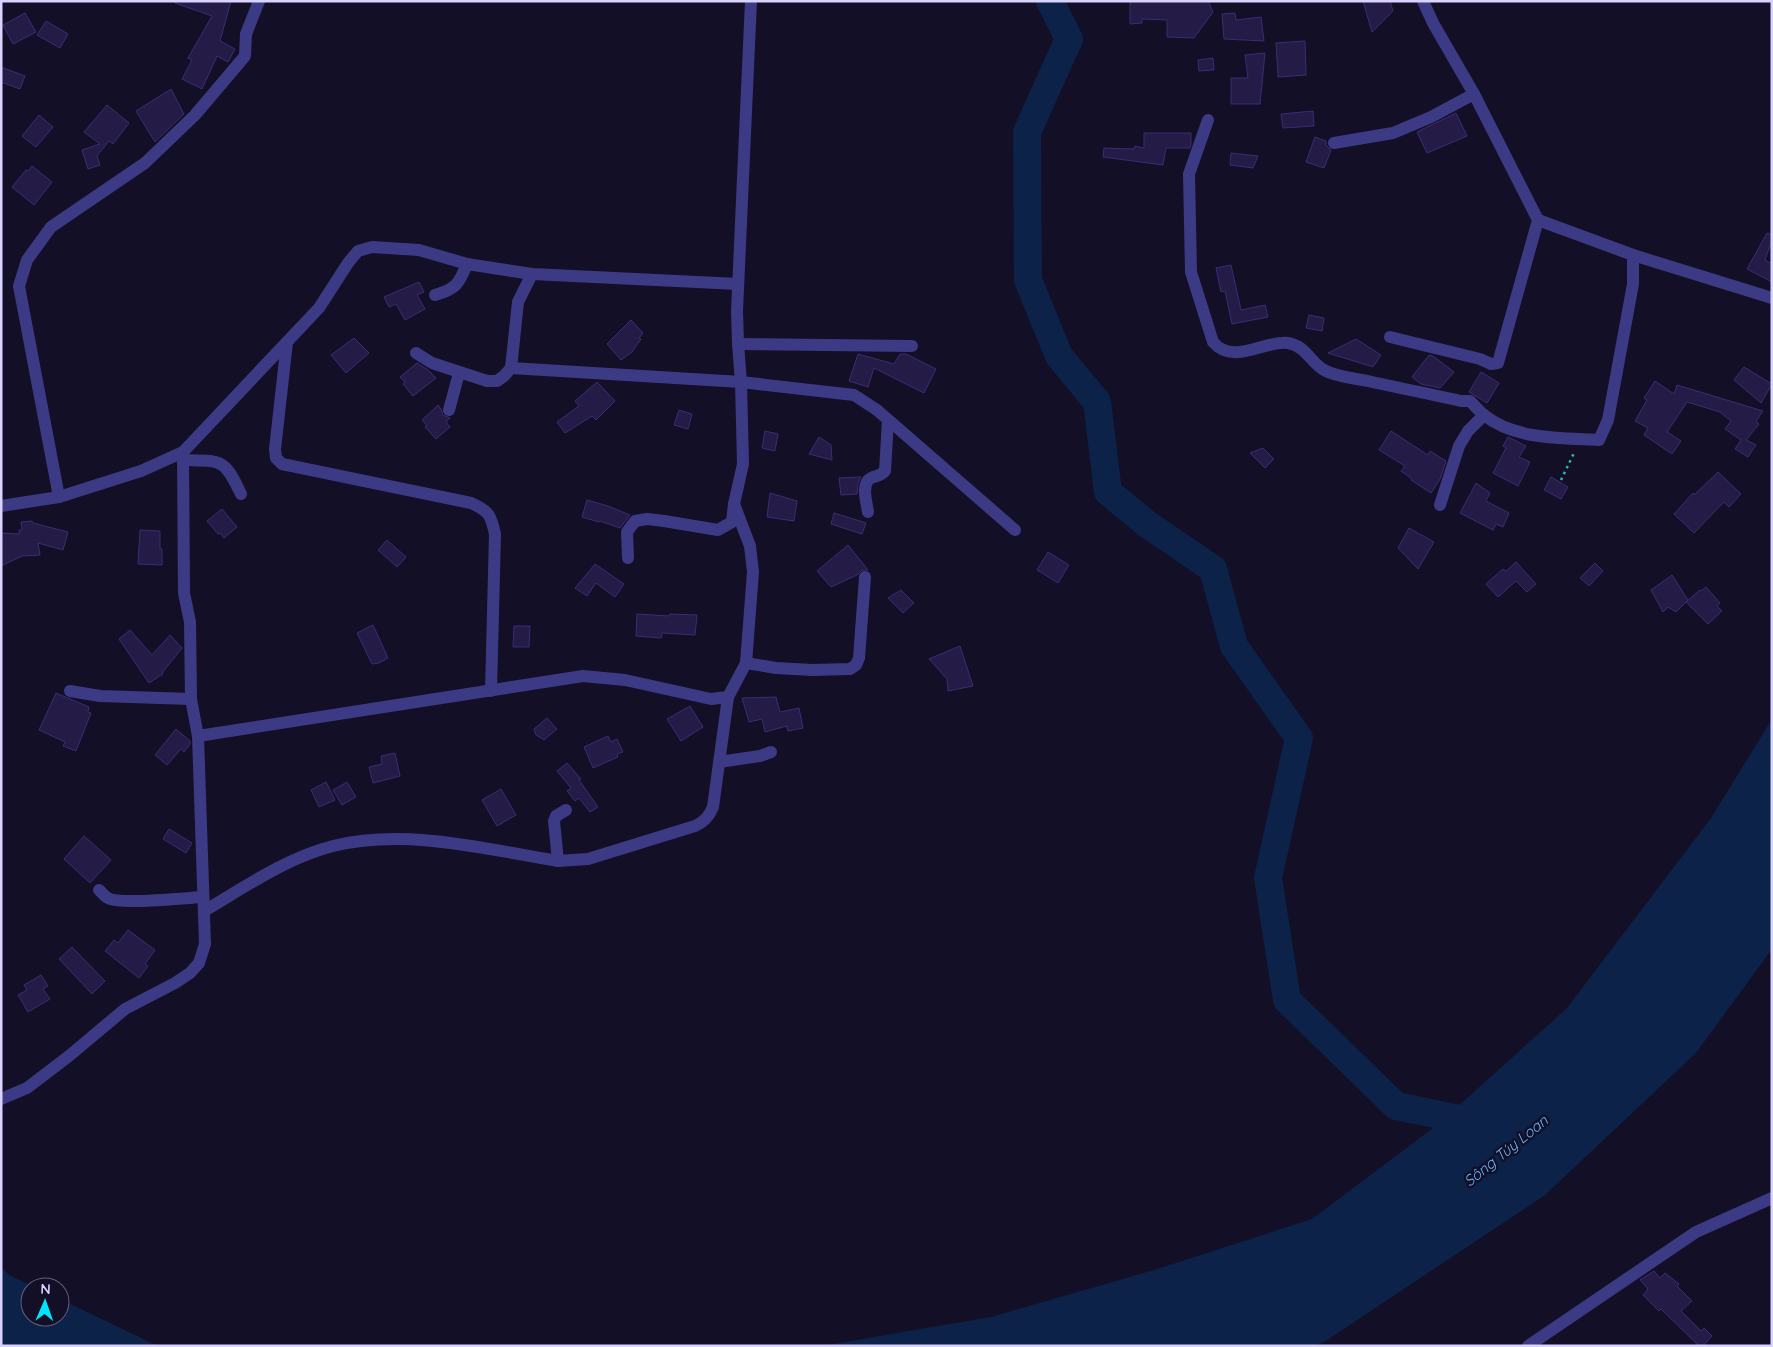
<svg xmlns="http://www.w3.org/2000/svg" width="1773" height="1347" font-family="Quicksand,sans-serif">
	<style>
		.water { fill: #0c2248 }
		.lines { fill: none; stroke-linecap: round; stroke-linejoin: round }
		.river { stroke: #0c2248; stroke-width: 28 }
		.building { fill: #241b47; stroke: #3b2d73 }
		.path { stroke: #2fb8b0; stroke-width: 2.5; stroke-dasharray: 2.5 4; stroke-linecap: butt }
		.minor { stroke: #3d3a85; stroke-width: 12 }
		.labels { text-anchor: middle; stroke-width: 5; stroke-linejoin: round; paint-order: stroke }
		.water-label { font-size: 15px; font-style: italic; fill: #62b6ff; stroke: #130f26 }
	</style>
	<rect width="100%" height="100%" fill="#130f26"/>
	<!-- water -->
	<g class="water">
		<polygon points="1772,719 1772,949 1696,1053 1545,1195 1324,1342 1314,1346 821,1346 991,1317 1154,1270 1312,1219 1437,1125 1567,1008 1711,818"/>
		<polygon points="1,1267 9,1275 34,1287 30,1287 30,1317 60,1317 60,1299 158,1346 1,1346"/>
	</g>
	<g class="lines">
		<!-- river -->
		<polyline class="river" points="1050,1 1069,39 1027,132 1028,280 1059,356 1097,402 1108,492 1147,524 1213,569 1234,646 1299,738 1268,878 1287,1000 1396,1106 1484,1124"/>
	</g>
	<!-- building -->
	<g class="building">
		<polygon points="176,1 231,1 220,41 235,49 228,62 217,56 202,89 182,79 192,60 188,58 212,16 175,3"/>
		<polygon points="1130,1 1208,1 1213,12 1194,38 1167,37 1167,20 1142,19 1142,23 1130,24"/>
		<polygon points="1363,1 1390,1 1393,11 1372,32"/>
		<polygon points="25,13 36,32 13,44 3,25"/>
		<polygon points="1235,13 1236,20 1261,17 1264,41 1224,39 1222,14"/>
		<polygon points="46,21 68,34 60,48 37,35"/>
		<polygon points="1305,41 1306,75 1278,77 1276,43"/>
		<polygon points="1265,53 1260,104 1231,104 1231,78 1248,78 1245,55"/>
		<polygon points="1213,58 1214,70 1199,71 1198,60"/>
		<polygon points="1,67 25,76 20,89 1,82"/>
		<polygon points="171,89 184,114 155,142 136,111"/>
		<polygon points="107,105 129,123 113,144 109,141 97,156 100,165 88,169 82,150 100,144 84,132"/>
		<polygon points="1313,111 1314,126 1283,128 1281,114"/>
		<polygon points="1456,113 1467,136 1427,153 1417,132"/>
		<polygon points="39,115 53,127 36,147 22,136"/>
		<polygon points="1144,133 1191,133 1191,143 1190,148 1166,148 1163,165 1103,157 1104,148 1134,149 1135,146 1144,148"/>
		<polygon points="1315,137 1326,141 1326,145 1331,150 1324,168 1306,162"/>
		<polygon points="1231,153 1258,156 1253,168 1230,165"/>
		<polygon points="32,166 52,182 34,205 12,187 26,170 28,171"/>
		<polygon points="1767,233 1772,235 1772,240 1765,260 1772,264 1772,282 1747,269"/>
		<polygon points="1231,265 1241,310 1265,305 1268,317 1232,324 1225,291 1221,292 1216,268"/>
		<polygon points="419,282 424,292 417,295 425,309 405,320 396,304 389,307 384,297"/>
		<polygon points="1309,315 1324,318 1322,331 1306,328"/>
		<polygon points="631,320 643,333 639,338 641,339 632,352 621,360 607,344"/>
		<polygon points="354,338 369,353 346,373 331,355"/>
		<polygon points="1356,339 1381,355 1373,367 1328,353"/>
		<polygon points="858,354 894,364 900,354 906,354 936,369 924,393 874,368 868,387 849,381"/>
		<polygon points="1429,355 1433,356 1454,372 1440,388 1421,384 1412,377"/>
		<polygon points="417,363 428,370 436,378 413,396 403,384 405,382 400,377"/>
		<polygon points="1744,367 1772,384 1761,403 1734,380"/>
		<polygon points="1481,372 1499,383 1487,403 1469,392"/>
		<polygon points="1655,381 1674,394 1677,385 1763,411 1756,421 1759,424 1746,440 1756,445 1748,457 1735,449 1741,440 1725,429 1731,421 1720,412 1687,402 1667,432 1681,441 1672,454 1644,435 1648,428 1635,421 1647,400 1644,398"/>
		<polygon points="597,382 615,401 596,420 592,416 565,433 557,422 579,406 575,401"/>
		<polygon points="438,405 441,409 443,415 450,418 446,422 450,427 436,439 425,427 427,426 422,420"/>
		<polygon points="679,410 692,414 688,429 674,425"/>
		<polygon points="765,431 778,434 775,451 762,448"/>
		<polygon points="1391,431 1428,455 1430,451 1446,461 1440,479 1431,493 1411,480 1412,479 1401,471 1405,466 1379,450"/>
		<polygon points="819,437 831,445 832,460 809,454"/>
		<polygon points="1508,437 1526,446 1519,457 1530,462 1518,486 1493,473 1506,448 1503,446"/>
		<polygon points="1263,448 1274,459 1265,468 1250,453"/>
		<polygon points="1718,472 1741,494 1729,507 1724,502 1694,533 1674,514 1693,493 1694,495"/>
		<polygon points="861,477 858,483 857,494 841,495 839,478"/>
		<polygon points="1551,477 1568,487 1561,499 1544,490"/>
		<polygon points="1476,483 1490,493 1486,501 1509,513 1503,527 1496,524 1493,530 1460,513"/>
		<polygon points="770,493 797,501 794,521 767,517"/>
		<polygon points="587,500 608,506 630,515 620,528 600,521 599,522 582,517"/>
		<polygon points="222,509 237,527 224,538 220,533 218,534 207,521"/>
		<polygon points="834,513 866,523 862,534 831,524"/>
		<polygon points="32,521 33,523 68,532 63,550 38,543 40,555 22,556 1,566 1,533 19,534 19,530 22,530 21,522"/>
		<polygon points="1409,528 1434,542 1418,569 1398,548"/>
		<polygon points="140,530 160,531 160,549 162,549 162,565 138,564"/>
		<polygon points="387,540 406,557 397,567 378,550"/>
		<polygon points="848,545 868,570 862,570 857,575 831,587 817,571"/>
		<polygon points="1048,552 1069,565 1058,583 1037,570"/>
		<polygon points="1516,562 1536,584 1527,592 1516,581 1498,597 1486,584 1503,569 1506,571"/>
		<polygon points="1595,563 1603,571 1589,586 1580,578"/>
		<polygon points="595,564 624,584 615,597 596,583 587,596 575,588"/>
		<polygon points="1672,575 1688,600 1676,612 1668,607 1663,612 1651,590"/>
		<polygon points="1706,587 1720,603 1717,606 1722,611 1708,624 1686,602 1700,590 1701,591"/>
		<polygon points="901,590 914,603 903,613 888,598"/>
		<polygon points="637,614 669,616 670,614 697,615 695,635 662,633 661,638 636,636"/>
		<polygon points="373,625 388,658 379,663 372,664 357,633"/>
		<polygon points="514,626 530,626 529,647 513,647"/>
		<polygon points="130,630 152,655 170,635 182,648 162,673 163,674 149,683 119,639"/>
		<polygon points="960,646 973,686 948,691 947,679 929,659"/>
		<polygon points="56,693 89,707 88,712 91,713 76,751 63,746 65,742 39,730"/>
		<polygon points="776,697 780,712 799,708 803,728 788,731 787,726 765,732 762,719 749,722 742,698"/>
		<polygon points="690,706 703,727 681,741 667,719"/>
		<polygon points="547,718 557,729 544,740 536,735 534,729"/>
		<polygon points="176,729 190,741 190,744 184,752 181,749 167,765 155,755"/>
		<polygon points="608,736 611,742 617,739 623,752 617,754 618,757 593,768 584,747"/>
		<polygon points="395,753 400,776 373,783 369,767 382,764 381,756"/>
		<polygon points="567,763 581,779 579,780 598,807 590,812 579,798 575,801 567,791 571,788 557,771"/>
		<polygon points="326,782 335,800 319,807 311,790"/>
		<polygon points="347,782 356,797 342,805 333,790"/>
		<polygon points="501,789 516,815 497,826 482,800"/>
		<polygon points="169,829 192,843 186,853 163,839"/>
		<polygon points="84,836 111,860 90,883 64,859"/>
		<polygon points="128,930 155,950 145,964 148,966 139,978 105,951 114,940 118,943"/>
		<polygon points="72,947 105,981 92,994 59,959"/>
		<polygon points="41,975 48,986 43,989 50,999 28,1012 18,995 27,990 24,985"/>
		<polygon points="1654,1271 1660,1278 1665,1273 1679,1284 1677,1286 1692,1301 1681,1311 1701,1331 1704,1328 1712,1336 1703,1346 1699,1346 1661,1309 1659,1311 1643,1295 1648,1289 1640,1280"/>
	</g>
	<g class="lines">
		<!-- path -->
		<polyline class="path" points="1561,480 1574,453"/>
		<!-- minor -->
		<g class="minor">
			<path d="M1208 120 1189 174 1191 272 1213 342C1233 366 1264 340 1288 343 1306 346 1310 362 1324 370 1336 377 1354 378 1368 381 1399 388 1430 394 1461 401H1470C1475 406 1479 411 1484 415 1515 440 1562 438 1599 440L1608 420 1633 284V255"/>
			<polyline points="1334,143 1393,133 1431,117 1474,94"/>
			<polyline points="1538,220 1633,255 1772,298"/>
			<path d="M435 295C456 289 459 284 467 264"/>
			<polyline points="1390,337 1480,359 1491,364 1498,363 1538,220 1474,94 1433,23 1423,1"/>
			<path d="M287 342 275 449 276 458 282 464 471 503C489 511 491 515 495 534L491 691"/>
			<polyline points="738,344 912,346"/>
			<polyline points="416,353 432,363 487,381 497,381 504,376 511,368 518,302 532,274"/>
			<polyline points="511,368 741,382 854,395 877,410 1015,530"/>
			<polyline points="449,410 459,373"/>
			<path d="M183 460C222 461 224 458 241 494"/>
			<polyline points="59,497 19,286 27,260 51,227 145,163 195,115 245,56 246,34 259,1"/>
			<polyline points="1440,505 1459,446 1468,431 1484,415"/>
			<polyline points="1,506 59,497 141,471 183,452 319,308 348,263 358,251 372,247 419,250 467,264 532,274 738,284"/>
			<path d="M868 512C867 503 860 484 871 478 877 475 879 477 885 471L888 420"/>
			<polyline points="628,558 627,532 635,521 647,519 664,521 718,530 732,522 734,504 743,464 741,382 738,344 737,311 751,1"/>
			<polyline points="746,663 776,668 812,670 850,669 856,665 859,658 865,577"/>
			<polyline points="70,691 100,696 191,699"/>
			<polyline points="198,736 583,676 625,680 711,699 728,697 746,663 753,572 750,546 734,504"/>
			<polyline points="719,762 760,756 771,752"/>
			<polyline points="558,861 554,821 556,816 566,810"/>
			<path d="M99 890C102 892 105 897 108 898 119 905 186 898 203 897"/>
			<path d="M204 911C245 887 286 858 333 846 407 828 484 849 558 861L588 859 695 826C704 822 709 817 713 807L728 697"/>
			<polyline points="1,1099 27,1088 69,1056 125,1009 175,983 190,973 199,963 205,944 198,736 191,699 190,622 184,593 183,452"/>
			<polyline points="1528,1346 1696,1232 1772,1198"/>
		</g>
	</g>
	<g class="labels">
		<!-- water labels -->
		<g class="water-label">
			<text transform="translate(1506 1151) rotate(-39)" y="5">Sông Túy Loan</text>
		</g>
	</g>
	<!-- border -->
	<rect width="1773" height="1347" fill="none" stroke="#d9d4ff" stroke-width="5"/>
	<!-- north arrow -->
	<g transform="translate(45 1302) rotate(2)"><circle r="24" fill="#130f26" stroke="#625e7d"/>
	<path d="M0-4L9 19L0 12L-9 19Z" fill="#00e5ff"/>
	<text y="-8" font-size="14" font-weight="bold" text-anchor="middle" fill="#d9d4ff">N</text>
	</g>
</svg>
